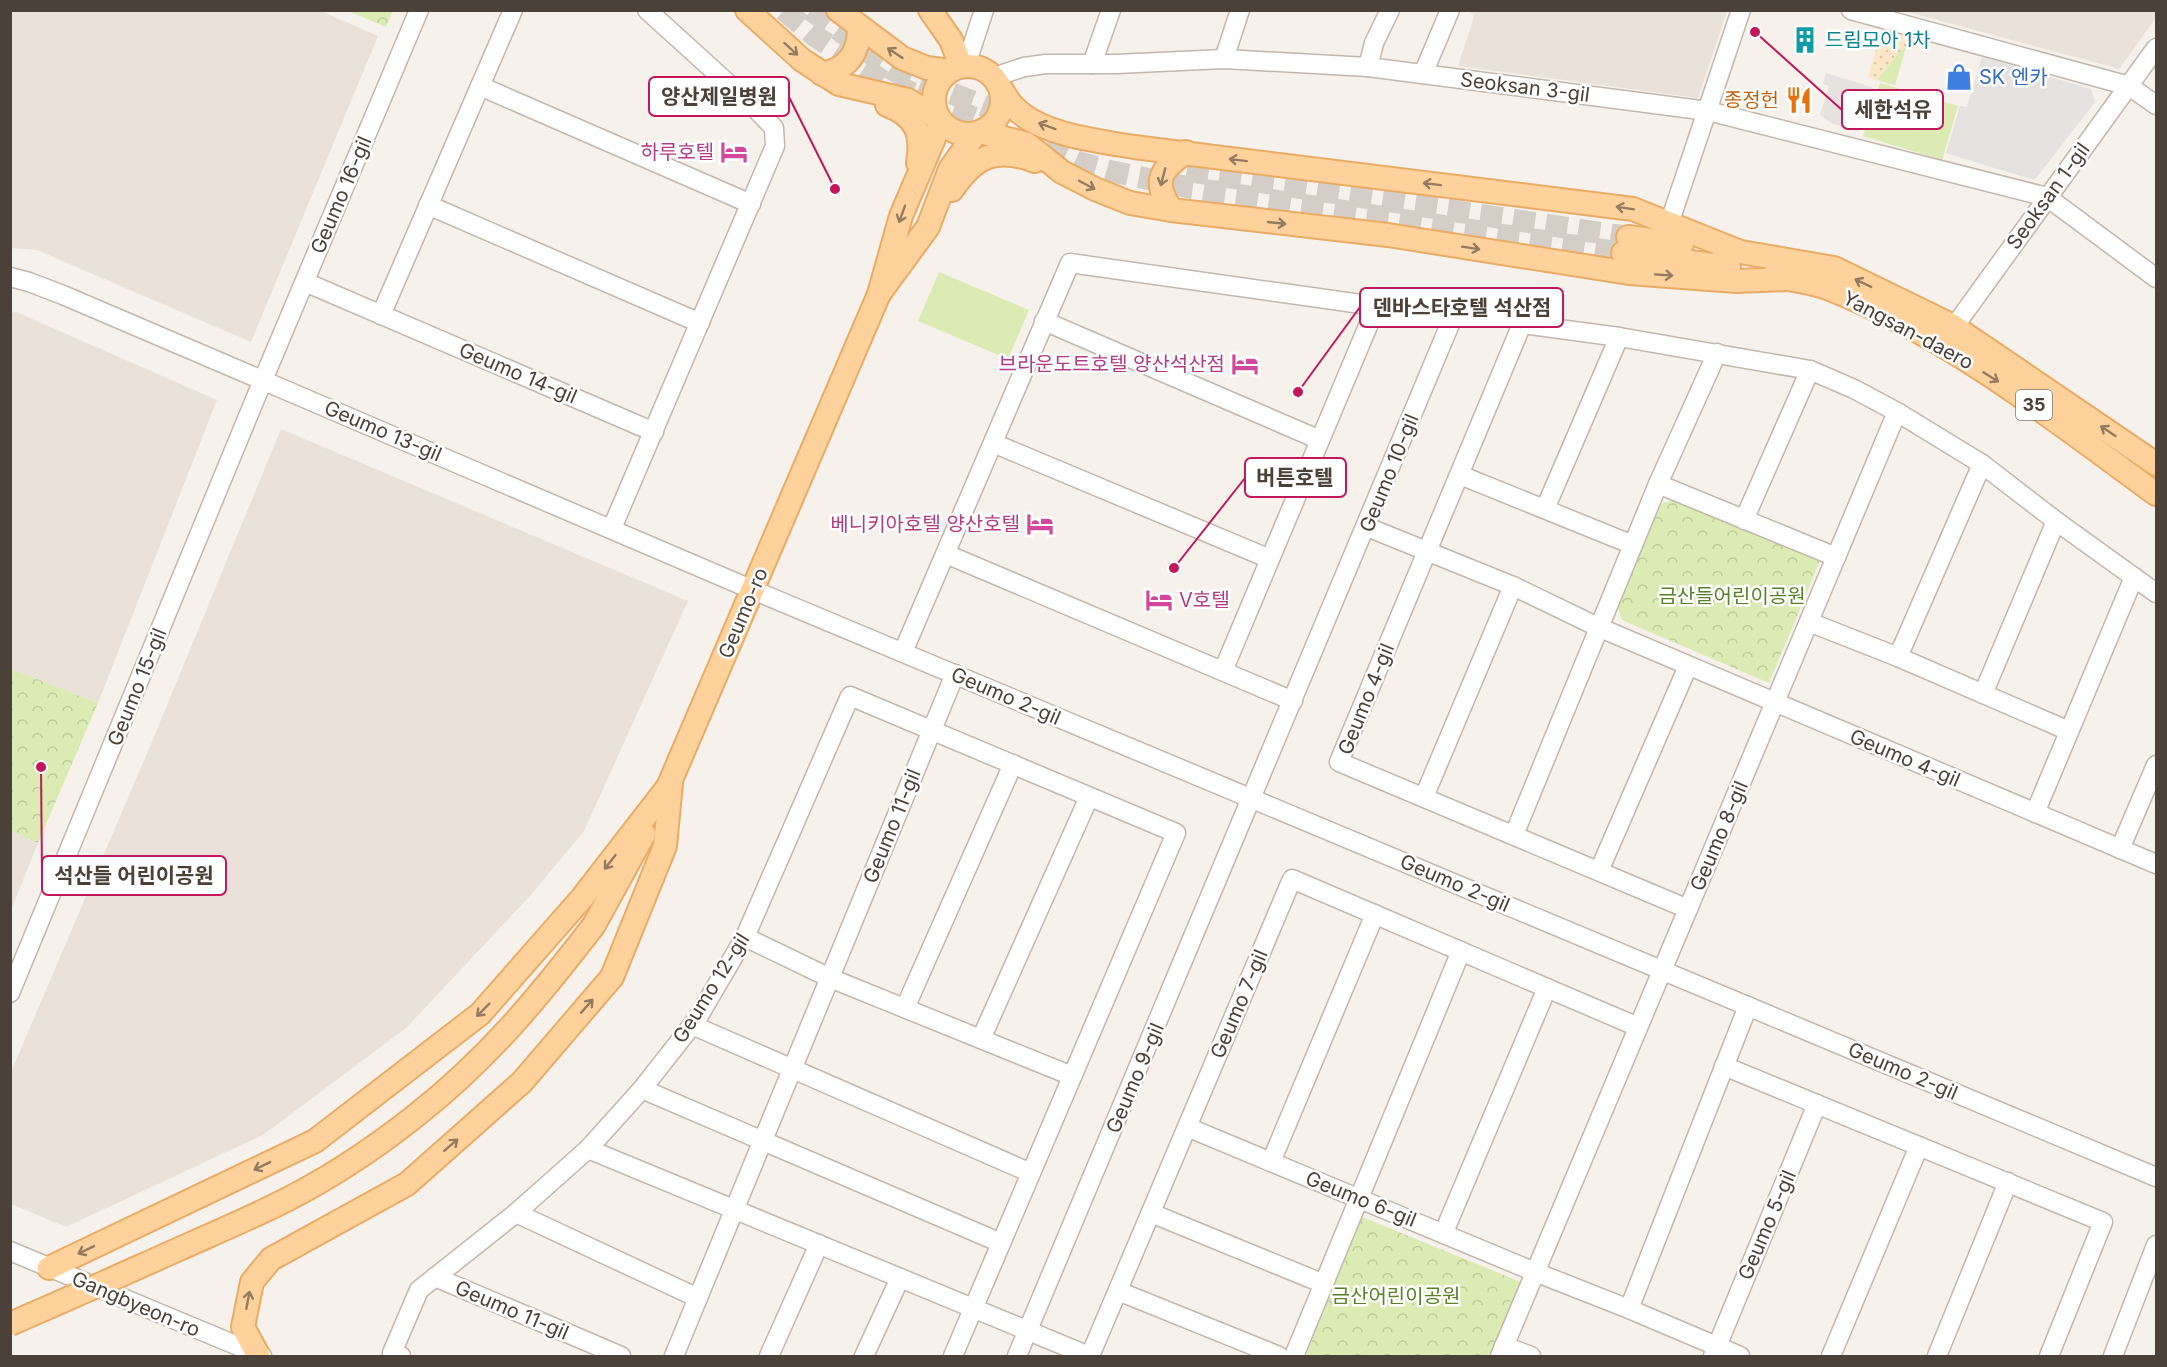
<svg xmlns="http://www.w3.org/2000/svg" width="2167" height="1367" font-family="Inter,'Noto Sans KR',sans-serif">
	<style>
		.residential { fill: #eae2d9 }
		.green { fill: #dbebb3 }
		.sand { fill: url(#sand-dots) }
		.park { fill: url(#park-crowns) }
		.parking { fill: #e5e2e0 }
		.lines { fill: none; stroke-linecap: round; stroke-linejoin: round }
		.major-tunnel { stroke: #d4cec7; stroke-width: 22; stroke-dasharray: 22 11; stroke-linecap: butt }
		.minor-casing { stroke: #c2b7ad; stroke-width: 21 }
		.major-casing { stroke: #e9ac66; stroke-width: 26 }
		.minor { stroke: #fff; stroke-width: 18 }
		.major { stroke: #ffd29b; stroke-width: 22 }
		.major-bridge-casing { stroke: #e9ac66; stroke-width: 26; stroke-linecap: butt }
		.major-bridge { stroke: #ffd29b; stroke-width: 22 }
		.oneway { stroke: #937b60 }
		.labels { text-anchor: middle; stroke-width: 5; stroke-linejoin: round; paint-order: stroke }
		.shield { fill: #fff; stroke: #817a74; stroke-width: 1.5 }
		.shield-label { font-size: 18px; font-weight: bold; fill: #4b4138 }
		.culture-label { font-size: 20px; fill: #0d838f; stroke: #fff; text-anchor: start }
		.shop-label { font-size: 20px; fill: #366cbe; stroke: #fff; text-anchor: start }
		.street-label { font-size: 20px; fill: #4b4138; stroke: #fff }
		.food-label { font-size: 20px; fill: #c56008; stroke: #fff; text-anchor: end }
		.hotel-label { font-size: 20px; fill: #b23c85; stroke: #fff; text-anchor: end }
		.park-label { font-size: 20px; fill: #588128; stroke: #fff }
		.leader { fill: none; stroke: #c2185b; stroke-width: 2 }
		.callout-dot { fill: #c2185b; stroke: #fff; stroke-width: 2 }
		.callout { fill: #fff; stroke: #c2185b; stroke-width: 2 }
		.callout-label { font-size: 21px; text-anchor: middle; font-weight: bold; fill: #4b4138 }
	</style>
	<defs>
		<pattern id="sand-dots" width="8" height="8" patternUnits="userSpaceOnUse" patternTransform="scale(1.5)"><rect width="8" height="8" fill="#fae7c7"/><path d="M2 2h.1M6 6h.1" fill="none" stroke="#d8c7ac" stroke-width="1.8" stroke-linecap="round"/></pattern>
		<pattern id="park-crowns" width="20" height="18" patternUnits="userSpaceOnUse" patternTransform="scale(1.5)"><rect width="20" height="18" fill="#dbebb3"/><path d="M2 6a3 3 0 1 1 6 0M12 15a3 3 0 1 1 6 0" fill="none" stroke="#bdcb9b"/></pattern>
	</defs>
	<rect width="100%" height="100%" fill="#f6f1eb"/>
	<!-- residential -->
	<g class="residential">
		<polygon points="11,10 321,11 378,36 251,342 37,250 11,248"/>
		<polygon points="2156,10 2156,18 2119,69 1904,11"/>
		<polygon points="1470,11 1727,11 1698,98 1458,66 1474,17"/>
		<polygon points="16,312 217,400 98,703 11,669 10,313"/>
		<polygon points="281,429 688,601 584,831 529,897 406,1028 263,1135 66,1227 11,1204 11,1072 151,744"/>
		<polygon points="11,831 38,843 11,910"/>
	</g>
	<!-- green -->
	<g class="green">
		<polygon points="1903,47 1906,47 1895,85 1877,80"/>
		<polygon points="1880,83 1958,106 1942,160 1863,136"/>
		<polygon points="939,272 1029,310 1008,359 918,321"/>
	</g>
	<!-- sand -->
	<g class="sand">
		<polygon points="1882,30 1909,37 1906,47 1900,51 1877,80 1868,77"/>
		<polygon points="1887,103 1923,114 1918,131 1883,121"/>
	</g>
	<!-- park -->
	<g class="park">
		<polygon points="348,11 393,11 386,27"/>
		<polygon points="1673,500 1820,561 1769,683 1622,620 1618,608 1660,504"/>
		<polygon points="11,669 98,703 38,843 11,831"/>
		<polygon points="1362,1217 1521,1282 1489,1356 1310,1356 1306,1355"/>
	</g>
	<!-- parking -->
	<g class="parking">
		<polygon points="1982,57 2091,89 2095,102 2037,177 2033,180 1946,153 1960,106 1967,107"/>
		<polygon points="1826,73 1872,87 1858,131 1831,123 1820,115 1829,86 1823,84"/>
	</g>
	<g class="lines">
		<!-- major-tunnel -->
		<g class="major-tunnel">
			<polyline points="784,10 815,36 883,81 1047,147 1078,162 1110,171 1192,188 1623,253"/>
			<polyline points="811,10 895,71 994,110"/>
			<polyline points="1154,166 1628,237"/>
		</g>
		<defs>
			<g id="minor">
				<polyline points="1851,10 2129,86 2156,105"/>
				<polyline points="1224,59 1240,10"/>
				<polyline points="1092,64 1111,10"/>
				<polyline points="966,65 984,10"/>
				<polyline points="1368,67 1374,43 1390,10"/>
				<polyline points="1423,74 1450,10"/>
				<polyline points="994,77 1024,67 1046,64 1116,64 1224,59 1368,67 1708,111 2047,197 2156,278"/>
				<polyline points="480,86 751,204"/>
				<polyline points="428,205 700,323"/>
				<polyline points="1669,224 1741,10"/>
				<polyline points="10,277 29,282 63,295 753,590 2156,1177"/>
				<polyline points="305,282 654,432"/>
				<polyline points="381,315 513,10"/>
				<polyline points="1044,321 1320,440"/>
				<polyline points="1946,338 2156,48"/>
				<polyline points="993,443 1270,559"/>
				<polyline points="1460,475 1633,545"/>
				<polyline points="1658,484 1836,557"/>
				<polyline points="1545,509 1619,337"/>
				<polyline points="1744,520 1810,370"/>
				<polyline points="1367,527 1513,586 1598,627 2156,864"/>
				<polyline points="612,528 775,146 774,128 754,107 647,10"/>
				<polyline points="946,554 1293,701"/>
				<polyline points="1809,622 1898,657 2069,731"/>
				<polyline points="903,652 1070,263 1453,317 1017,1356"/>
				<polyline points="1898,657 1982,464"/>
				<polyline points="1223,671 1376,307"/>
				<polyline points="1983,694 2056,521"/>
				<polyline points="1424,797 1513,586"/>
				<polyline points="2035,813 2134,577"/>
				<polyline points="1514,835 1658,484 1717,353"/>
				<polyline points="2120,849 2156,765"/>
				<polyline points="1599,871 1688,666"/>
				<polyline points="1688,909 1339,762 1522,324 1619,337 1810,370 1854,389 1897,412 1982,464 2056,521 2156,593"/>
				<polyline points="745,937 830,978 1072,1076"/>
				<polyline points="10,993 263,380 419,10"/>
				<polyline points="905,1008 1013,764"/>
				<polyline points="692,1025 1031,1173"/>
				<polyline points="981,1039 1089,797"/>
				<polyline points="1724,1066 2103,1222 2049,1356"/>
				<polyline points="642,1089 1001,1243"/>
				<polyline points="1187,1127 1535,1272 1629,1309 1740,1356"/>
				<polyline points="588,1149 1089,1356"/>
				<polyline points="1271,1162 1375,914"/>
				<polyline points="516,1213 698,1298"/>
				<polyline points="1151,1213 1324,1284"/>
				<polyline points="1444,1232 1547,988"/>
				<polyline points="10,1251 262,1356"/>
				<polyline points="435,1277 621,1356"/>
				<polyline points="1118,1291 1279,1356"/>
				<polyline points="1629,1309 1748,1006"/>
				<polyline points="1504,1346 1531,1356"/>
				<polyline points="401,1356 392,1353 419,1290 516,1213 588,1149 642,1089 697,1019 745,937 850,696 1176,833 953,1356"/>
				<polyline points="674,1356 955,674"/>
				<polyline points="769,1356 819,1244"/>
				<polyline points="864,1356 900,1278"/>
				<polyline points="1090,1356 1292,879 1638,1027"/>
				<polyline points="1294,1356 1461,951"/>
				<polyline points="1500,1356 1897,412"/>
				<polyline points="1713,1356 1817,1104"/>
				<polyline points="1831,1356 1919,1146"/>
				<polyline points="1937,1356 2008,1182"/>
				<polyline points="2113,1356 2156,1245"/>
			</g>
			<g id="major">
				<polyline points="747,10 802,60 839,84 908,100 940,120"/>
				<polyline points="838,10 902,58 927,68 950,71"/>
				<polyline points="930,10 951,40 961,66"/>
				<circle cx="968" cy="100" r="34"/>
				<path d="M822 74C848 69 859 53 859 28"/>
				<path d="M999 85C1004 93 1008 102 1015 108 1041 135 1099 141 1134 147L1633 209 1738 251"/>
				<path d="M887 105C916 116 923 133 918 163"/>
				<polyline points="941,122 901,216 879,294 928,227 950,169 975,134"/>
				<polyline points="981,132 1027,144 1062,172 1095,189 1130,203 1171,210 1388,235 1629,273 1736,281 1788,279"/>
				<path d="M952 190C974 157 995 146 1035 161"/>
				<path d="M1171 210C1153 180 1159 171 1186 152"/>
				<polyline points="1628,237 1682,244"/>
				<polyline points="1723,249 1834,268 1953,326 2156,464"/>
				<polyline points="1623,253 1729,267"/>
				<path d="M1773 276C1791 280 1813 282 1830 289 1950 337 2053 419 2156 494"/>
				<polyline points="665,794 879,294"/>
				<polyline points="594,925 644,834"/>
				<polyline points="49,1268 315,1141 480,1014 582,898 671,783"/>
				<polyline points="258,1355 243,1327 252,1282 271,1259 407,1184 522,1082 612,977 665,846 671,783"/>
			</g>
		</defs>
		<!-- minor casing -->
		<use href="#minor" class="minor-casing"/>
		<!-- major casing -->
		<use href="#major" class="major-casing"/>
		<!-- minor -->
		<use href="#minor" class="minor"/>
		<!-- major -->
		<use href="#major" class="major"/>
		<defs>
			<path id="major-bridge" d="M10 1324C66 1300 121 1275 177 1250 208 1236 241 1222 272 1207 322 1183 371 1151 414 1117 487 1060 538 998 594 925"/>
		</defs>
		<!-- major-bridge casing -->
		<use href="#major-bridge" class="major-bridge-casing"/>
		<!-- major-bridge -->
		<use href="#major-bridge" class="major-bridge"/>
	</g>
	<!-- one-way arrows -->
	<defs><path id="oneway-shaft" d="M-6 0H5M1.5-3L5.5 0L1.5 3" fill="none" stroke-width="1.6" stroke-linecap="round" stroke-linejoin="round" transform="scale(1.5)"/></defs>
	<g class="oneway">
		<use href="#oneway-shaft" transform="translate(791 49) rotate(42)"/>
		<use href="#oneway-shaft" transform="translate(895 53) rotate(-146)"/>
		<use href="#oneway-shaft" transform="translate(1047 126) rotate(-160)"/>
		<use href="#oneway-shaft" transform="translate(1238 160) rotate(-173)"/>
		<use href="#oneway-shaft" transform="translate(1163 177) rotate(105)"/>
		<use href="#oneway-shaft" transform="translate(1432 184) rotate(-173)"/>
		<use href="#oneway-shaft" transform="translate(1087 185) rotate(28)"/>
		<use href="#oneway-shaft" transform="translate(1625 208) rotate(-171)"/>
		<use href="#oneway-shaft" transform="translate(902 214) rotate(110)"/>
		<use href="#oneway-shaft" transform="translate(1277 223) rotate(6)"/>
		<use href="#oneway-shaft" transform="translate(1471 248) rotate(9)"/>
		<use href="#oneway-shaft" transform="translate(1664 275) rotate(4)"/>
		<use href="#oneway-shaft" transform="translate(1863 283) rotate(-154)"/>
		<use href="#oneway-shaft" transform="translate(1991 377) rotate(32)"/>
		<use href="#oneway-shaft" transform="translate(2108 431) rotate(-146)"/>
		<use href="#oneway-shaft" transform="translate(610 862) rotate(128)"/>
		<use href="#oneway-shaft" transform="translate(587 1006) rotate(-49)"/>
		<use href="#oneway-shaft" transform="translate(483 1010) rotate(135)"/>
		<use href="#oneway-shaft" transform="translate(451 1145) rotate(-41)"/>
		<use href="#oneway-shaft" transform="translate(262 1166) rotate(154)"/>
		<use href="#oneway-shaft" transform="translate(86 1250) rotate(154)"/>
		<use href="#oneway-shaft" transform="translate(248 1300) rotate(-79)"/>
	</g>
	<!-- icons -->
	<defs>
		<symbol id="building-bare" viewBox="-9 -9 18 18"><path d="M-4-6H4V6H1V3H-1V6H-4ZM-2.5-4.3h1.7v1.8h-1.7ZM.8-4.3h1.7v1.8H.8ZM-2.5-1h1.7V.8h-1.7ZM.8-1h1.7V.8H.8Z" fill="#0f9aa8" stroke="#fff" stroke-width="2.5" paint-order="stroke"/></symbol>
		<symbol id="shop-bare" viewBox="-9 -9 18 18"><path d="M-5-2.5h2.3a2.7 3.5 0 0 1 5.4 0H5L5.5 6h-11ZM-1.5-2.5h3a1.5 2.3 0 0 0-3 0Z" fill="#3f7fe0" stroke="#fff" stroke-width="2.5" paint-order="stroke"/></symbol>
		<symbol id="restaurant-bare" viewBox="-9 -9 18 18"><path d="M-5-6h1v4h1v-4h1v4h1v-4h1v5L-1.5 .5V6h-2V.5L-5-1ZM5-6V6H3V1.5H1.5Q1.5-4 5-6Z" fill="#e8710a" stroke="#fff" stroke-width="2.5" paint-order="stroke"/></symbol>
		<symbol id="hotel-bare" viewBox="-9 -9 18 18"><path d="M-6-4.5h1.5V1H6V5H4.5V3h-9V5H-6ZM-4 0a1.8 1.8 0 1 1 3.6 0ZM.5 0V-2.5h3Q6-2.5 6 0Z" fill="#d1479c" stroke="#fff" stroke-width="2.5" paint-order="stroke"/></symbol>
	</defs>
	<g fill-rule="evenodd">
		<use href="#building-bare" x="1786" y="21" width="38" height="38"/>
		<use href="#shop-bare" x="1940" y="58" width="38" height="38"/>
		<use href="#restaurant-bare" x="1780" y="81" width="38" height="38"/>
		<use href="#hotel-bare" x="715" y="133" width="38" height="38"/>
		<use href="#hotel-bare" x="1226" y="345" width="38" height="38"/>
		<use href="#hotel-bare" x="1021" y="505" width="38" height="38"/>
		<use href="#hotel-bare" x="1140" y="581" width="38" height="38"/>
	</g>
	<g class="labels">
		<!-- shield labels -->
		<rect class="shield" x="2016" y="390" width="36" height="30" rx="4.5"/>
		<g class="shield-label">
			<text x="2034" y="411">35</text>
		</g>
		<!-- culture labels -->
		<g class="culture-label">
			<text x="1825" y="47">드림모아 1차</text>
		</g>
		<!-- shop labels -->
		<g class="shop-label">
			<text x="1979" y="84">SK 엔카</text>
		</g>
		<!-- street labels -->
		<g class="street-label">
			<text transform="translate(1525 87) rotate(7)" y="7">Seoksan 3-gil</text>
			<text transform="translate(341 195) rotate(-67)" y="7">Geumo 16-gil</text>
			<text transform="translate(2048 196) rotate(-54)" y="7">Seoksan 1-gil</text>
			<text transform="translate(1908 330) rotate(28)" y="7">Yangsan-daero</text>
			<text transform="translate(518 373) rotate(23)" y="7">Geumo 14-gil</text>
			<text transform="translate(383 431) rotate(23)" y="7">Geumo 13-gil</text>
			<text transform="translate(1389 473) rotate(-68)" y="7">Geumo 10-gil</text>
			<text transform="translate(743 613) rotate(-67)" y="7">Geumo-ro</text>
			<text transform="translate(137 687) rotate(-68)" y="7">Geumo 15-gil</text>
			<text transform="translate(1006 696) rotate(23)" y="7">Geumo 2-gil</text>
			<text transform="translate(1366 699) rotate(-68)" y="7">Geumo 4-gil</text>
			<text transform="translate(1905 758) rotate(23)" y="7">Geumo 4-gil</text>
			<text transform="translate(892 826) rotate(-68)" y="7">Geumo 11-gil</text>
			<text transform="translate(1719 836) rotate(-67)" y="7">Geumo 8-gil</text>
			<text transform="translate(1455 883) rotate(23)" y="7">Geumo 2-gil</text>
			<text transform="translate(711 988) rotate(-58)" y="7">Geumo 12-gil</text>
			<text transform="translate(1239 1004) rotate(-67)" y="7">Geumo 7-gil</text>
			<text transform="translate(1903 1071) rotate(23)" y="7">Geumo 2-gil</text>
			<text transform="translate(1135 1078) rotate(-67)" y="7">Geumo 9-gil</text>
			<text transform="translate(1361 1199) rotate(22)" y="7">Geumo 6-gil</text>
			<text transform="translate(1767 1225) rotate(-67)" y="7">Geumo 5-gil</text>
			<text transform="translate(136 1304) rotate(23)" y="7">Gangbyeon-ro</text>
			<text transform="translate(512 1310) rotate(23)" y="7">Geumo 11-gil</text>
		</g>
		<!-- food labels -->
		<g class="food-label">
			<text x="1779" y="107">종정헌</text>
		</g>
		<!-- hotel labels -->
		<g class="hotel-label">
			<text x="714" y="159">하루호텔</text>
			<text x="1225" y="371">브라운도트호텔 양산석산점</text>
			<text x="1020" y="531">베니키아호텔 양산호텔</text>
			<text x="1179" y="607" text-anchor="start">V호텔</text>
		</g>
		<!-- park labels -->
		<g class="park-label">
			<text x="1732" y="603">금산들어린이공원</text>
			<text x="1396" y="1303">금산어린이공원</text>
		</g>
	</g>
	<!-- callouts -->
	<path class="leader" d="M835 189L789 97M1755 32L1842 110M1298 392L1360 307M1174 568L1245 478M41 767L42 875"/>
	<g class="callout-dot">
		<circle cx="835" cy="189" r="6"/>
		<circle cx="1755" cy="32" r="6"/>
		<circle cx="1298" cy="392" r="6"/>
		<circle cx="1174" cy="568" r="6"/>
		<circle cx="41" cy="767" r="6"/>
	</g>
	<g class="callout">
		<rect x="649" y="77" width="140" height="39" rx="6"/>
		<rect x="1842" y="90" width="101" height="39" rx="6"/>
		<rect x="1360" y="288" width="203" height="39" rx="6"/>
		<rect x="1245" y="458" width="101" height="39" rx="6"/>
		<rect x="42" y="856" width="184" height="39" rx="6"/>
	</g>
	<g class="callout-label">
		<text x="719" y="104">양산제일병원</text>
		<text x="1893" y="117">세한석유</text>
		<text x="1462" y="315">덴바스타호텔 석산점</text>
		<text x="1295" y="485">버튼호텔</text>
		<text x="134" y="883">석산들 어린이공원</text>
	</g>
	<!-- border -->
	<rect width="2167" height="1367" fill="none" stroke="#4b4138" stroke-width="24"/>
</svg>
